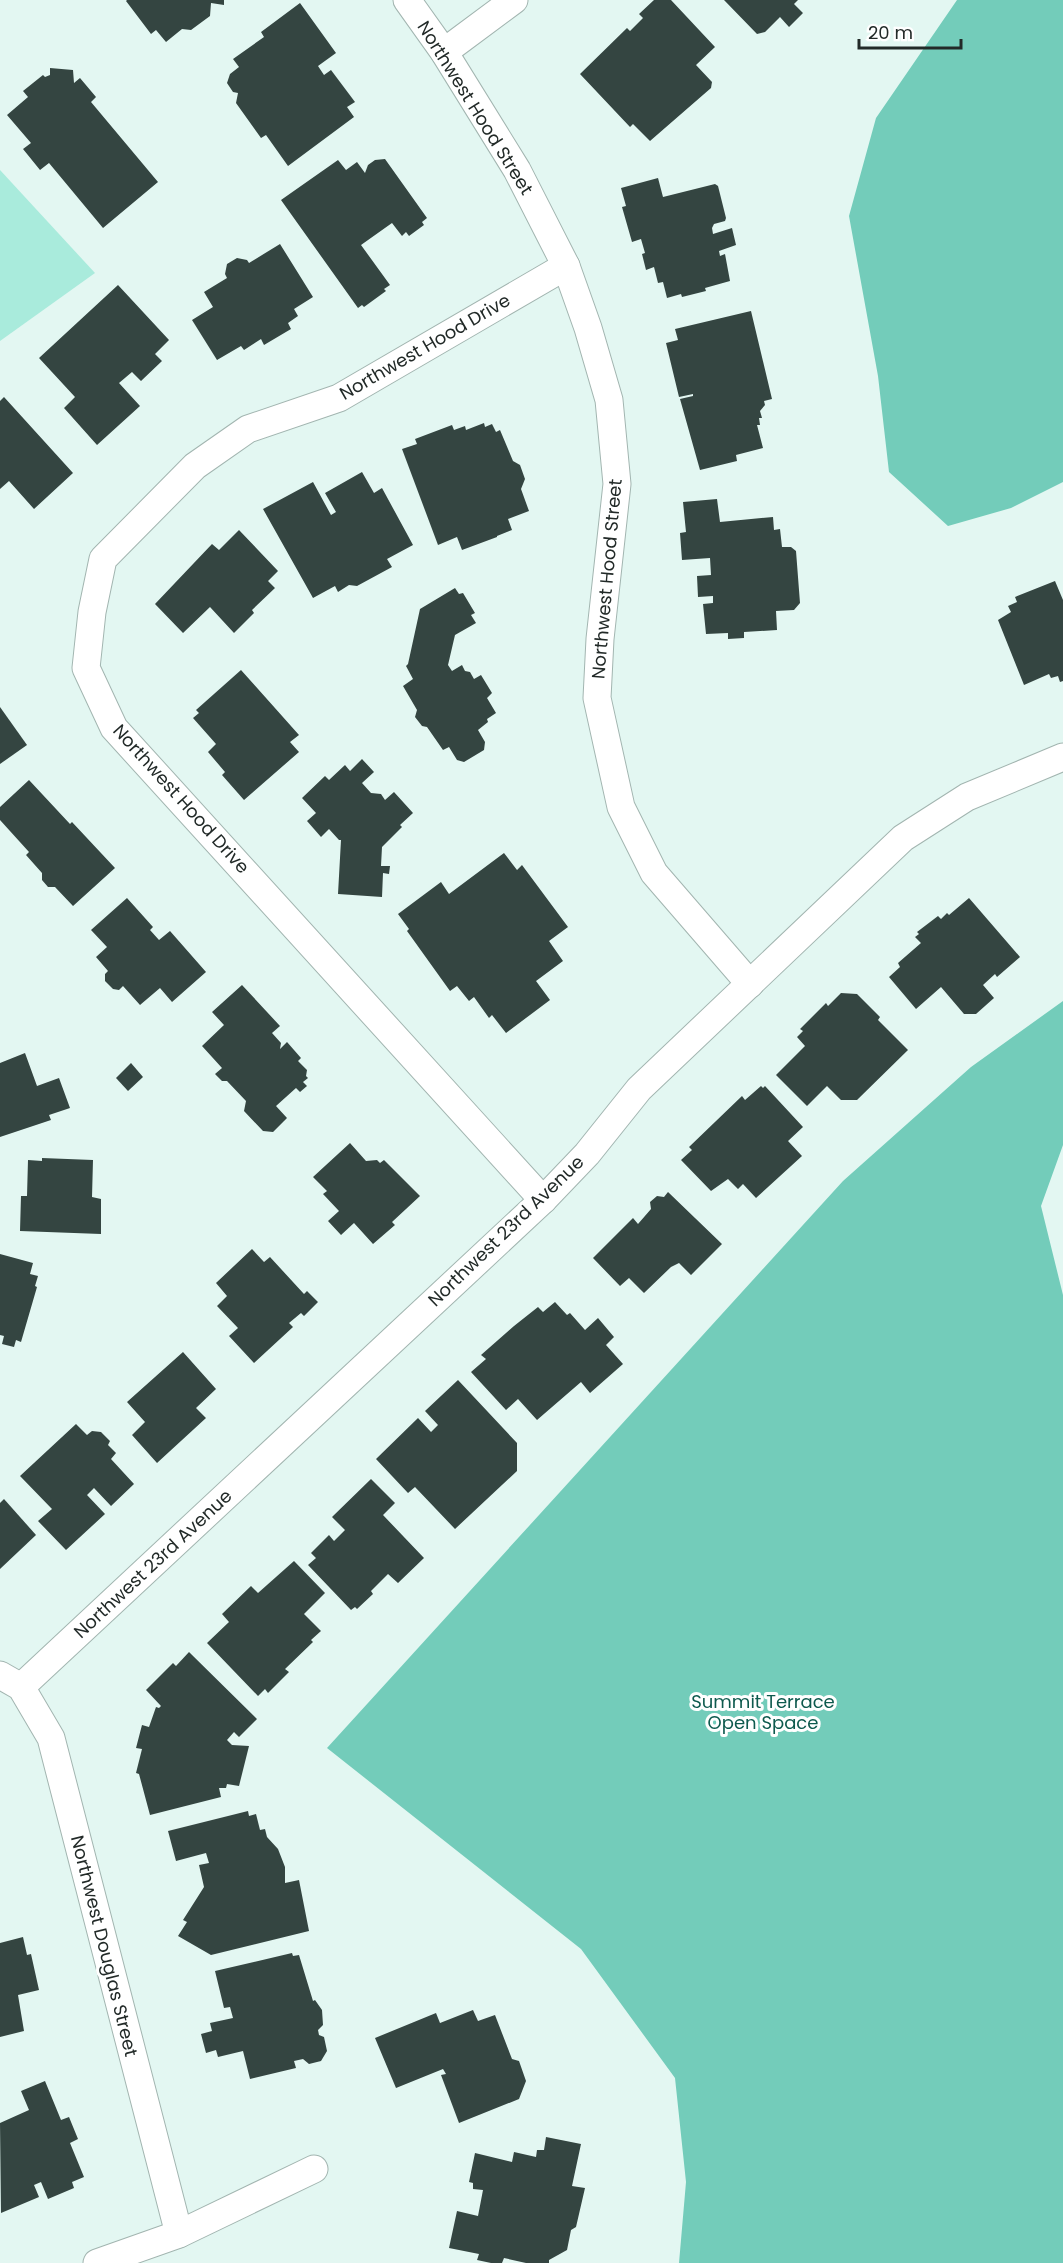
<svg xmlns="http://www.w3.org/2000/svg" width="1063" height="2263" font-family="Poppins,sans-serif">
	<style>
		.green { fill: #a9ebdc }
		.forest { fill: #73ccba }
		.building { fill: #344541 }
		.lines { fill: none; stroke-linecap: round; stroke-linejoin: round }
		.minor-casing { stroke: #a2b5b0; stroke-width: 29 }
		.minor { stroke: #fff; stroke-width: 27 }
		.labels { text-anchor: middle; stroke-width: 6; stroke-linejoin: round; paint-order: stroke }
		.street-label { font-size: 18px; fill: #222a28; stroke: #fff }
		.park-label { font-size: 18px; fill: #0e5a4e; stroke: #fff }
	</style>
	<rect width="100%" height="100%" fill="#e3f7f2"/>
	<!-- green -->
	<polygon class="green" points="0,170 95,273 0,341"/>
	<!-- forest -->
	<g class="forest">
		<polygon points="957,0 1063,0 1063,482 1011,508 948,526 889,472 878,376 849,216 876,118"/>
		<polygon points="1063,1001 1063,1145 1041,1206 1063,1295 1063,2263 679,2263 686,2182 675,2078 581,1949 327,1748 843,1181 971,1067"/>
	</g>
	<!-- building -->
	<g class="building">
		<polygon points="127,0 224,0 224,5 211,3 210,16 191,30 182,29 166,42 156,30 151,34 126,1"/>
		<polygon points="654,0 671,0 715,47 696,65 712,82 711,88 650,141 633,124 630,127 580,74 627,28 630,31 643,18 639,14"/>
		<polygon points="724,0 798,0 794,4 803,13 789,27 780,17 765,32 757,34"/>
		<polygon points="300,3 336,53 318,66 324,75 331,70 355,102 347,107 354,117 288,166 266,135 261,138 236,103 238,93 233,92 227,83 230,74 239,67 233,59 264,37 261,32"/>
		<polygon points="50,68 73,70 74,83 80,78 96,97 91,102 158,182 103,228 49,163 40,170 23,149 31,143 7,115 28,97 23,91 43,75 45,77 50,75"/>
		<polygon points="385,159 427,218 422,222 424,225 409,236 406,232 402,236 392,223 361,245 390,285 384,289 386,291 364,307 362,305 358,308 281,200 338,160 346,170 357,162 365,173 368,165 375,160"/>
		<polygon points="658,178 663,197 715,184 718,186 726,218 725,221 714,224 712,228 713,234 732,228 736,245 719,251 720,256 725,254 730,281 705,288 706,291 682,297 681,294 667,298 663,282 658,283 654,267 646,270 642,254 645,253 641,239 632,242 622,207 626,206 621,188"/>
		<polygon points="280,244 313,297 294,309 298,316 288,323 291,329 264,345 261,339 244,350 241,346 217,360 192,320 213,307 204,292 227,278 225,274 227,264 237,258 247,260 249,263"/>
		<polygon points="118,285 169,340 155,354 162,361 141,381 132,372 119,383 140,406 97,445 64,408 75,397 39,358"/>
		<polygon points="751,311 772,399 764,401 765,405 760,411 762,418 759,418 760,425 757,425 763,448 736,455 737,461 700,470 680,399 693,396 693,394 679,397 666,343 678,340 675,329"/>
		<polygon points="4,397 73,473 34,509 9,481 0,489 0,401"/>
		<polygon points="484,423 485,427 492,424 496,432 500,430 513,461 520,465 525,479 521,489 529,511 508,519 512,530 497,536 497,537 462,550 457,537 438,545 402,449 417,444 415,439 452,425 454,430 465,426 466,430"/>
		<polygon points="362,472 374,493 382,488 413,545 387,559 392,567 357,586 349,585 338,592 335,586 313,598 263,509 313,482 331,515 336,512 325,493"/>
		<polygon points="717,499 720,522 773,517 774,530 780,529 782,547 791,547 796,551 800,603 794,610 776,611 777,630 744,632 744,638 728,639 728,633 706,634 703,604 713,603 713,596 698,597 697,576 711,575 710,558 682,560 680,533 686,532 683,502"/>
		<polygon points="239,530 278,571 268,581 275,588 252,610 254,613 234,633 210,607 183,633 155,604 212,544 219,550"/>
		<polygon points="1055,581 1063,600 1063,681 1060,682 1058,676 1051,678 1049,674 1024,685 998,620 1011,612 1008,606 1017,602 1015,597"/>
		<polygon points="455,588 459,594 463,593 475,613 471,615 476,623 455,635 448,665 452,671 462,665 465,671 470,672 474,679 481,675 492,693 487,698 496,713 487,719 488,722 478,730 485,742 484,750 464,762 457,760 449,747 443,750 427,727 422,726 415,717 417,710 403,686 413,679 406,666 408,664 420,609"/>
		<polygon points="241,670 299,735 290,742 299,752 244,800 222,775 225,772 208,752 216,744 193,718 199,713 196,710"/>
		<polygon points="0,707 27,745 0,764"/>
		<polygon points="362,759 374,772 362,783 371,793 381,794 385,800 394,792 413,813 400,825 402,827 382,847 381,866 390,866 389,874 383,873 382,897 338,894 341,840 339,840 329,829 321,837 307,821 316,813 302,798 325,776 329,780 345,765 350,771"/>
		<polygon points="29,780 70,824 72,822 115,868 73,906 55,887 48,887 42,880 42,873 26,855 29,852 0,820 0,807"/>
		<polygon points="504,853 517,870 522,865 568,927 549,941 563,961 536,981 550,1000 506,1033 492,1015 489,1018 474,997 469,1001 457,986 450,991 407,931 409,929 398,914 441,882 449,894"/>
		<polygon points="127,898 153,927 150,930 159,940 170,931 206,972 172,1002 160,988 140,1005 123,986 119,990 113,989 105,981 105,974 108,971 96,957 107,947 91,930"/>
		<polygon points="969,898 1020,957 997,977 995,974 983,985 994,998 976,1014 964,1014 941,987 916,1009 889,977 900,967 898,963 921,943 915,937 919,934 917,932 938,916 941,919 947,913 949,915"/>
		<polygon points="242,985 280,1026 272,1033 281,1043 280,1049 287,1042 301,1058 298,1061 307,1070 306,1076 308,1078 303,1082 307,1086 300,1092 296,1088 276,1106 287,1118 273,1132 263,1131 244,1111 246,1101 227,1081 222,1081 215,1074 222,1068 202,1046 224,1025 212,1012"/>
		<polygon points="841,993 857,994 880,1017 878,1020 908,1050 857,1100 841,1100 827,1086 807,1106 776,1075 805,1046 797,1037 803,1031 800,1029 826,1003 828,1006"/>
		<polygon points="25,1053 37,1086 59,1078 70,1108 49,1115 51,1120 0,1137 0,1063"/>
		<polygon points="131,1063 143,1077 128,1091 116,1078"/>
		<polygon points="761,1086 763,1088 765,1086 803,1127 788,1141 802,1156 756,1198 743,1184 738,1189 728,1179 711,1191 681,1160 692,1150 689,1147 742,1096 745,1100"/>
		<polygon points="350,1143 366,1161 377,1160 380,1163 384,1160 420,1196 392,1222 395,1225 373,1244 354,1223 341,1235 328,1221 339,1211 323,1194 327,1191 313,1177"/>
		<polygon points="42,1158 93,1160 92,1197 101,1199 101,1234 20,1231 21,1196 27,1196 28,1160 42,1161"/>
		<polygon points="668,1192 722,1244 691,1275 679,1263 671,1267 644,1293 629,1278 620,1286 593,1258 633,1218 638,1224 651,1209 650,1202 657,1196 664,1197"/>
		<polygon points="252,1249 264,1262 270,1257 304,1294 307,1291 318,1302 304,1316 301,1313 289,1323 293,1327 254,1363 229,1336 238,1328 217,1306 227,1296 216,1283"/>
		<polygon points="0,1254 33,1263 30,1274 38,1276 35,1286 37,1287 21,1342 16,1340 14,1347 2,1344 4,1336 0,1335"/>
		<polygon points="555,1302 567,1315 570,1313 585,1330 598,1318 614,1337 606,1345 623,1364 590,1393 581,1382 537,1420 518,1399 506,1410 471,1372 486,1359 481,1355 514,1326 538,1307 543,1312"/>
		<polygon points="183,1352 216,1389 196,1408 206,1418 157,1463 132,1435 145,1422 127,1402"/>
		<polygon points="458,1380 517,1443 517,1471 455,1529 415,1487 408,1493 376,1459 418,1418 431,1432 438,1425 425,1411"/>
		<polygon points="76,1424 87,1435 92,1431 101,1432 110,1441 108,1445 116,1453 111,1459 134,1484 111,1506 94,1488 87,1495 105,1514 66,1550 38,1521 52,1509 20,1476"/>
		<polygon points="371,1479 395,1503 383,1515 424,1558 398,1583 388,1574 371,1591 373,1594 357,1609 355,1607 351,1610 308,1565 316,1558 311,1553 329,1535 334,1541 345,1530 332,1517"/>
		<polygon points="4,1499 36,1535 0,1569 0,1503"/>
		<polygon points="294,1561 325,1593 304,1614 321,1631 311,1640 313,1642 285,1669 289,1672 268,1693 265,1689 258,1696 207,1643 229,1622 222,1614 251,1586 258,1593"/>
		<polygon points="189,1652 257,1719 239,1737 234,1732 227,1740 232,1745 249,1746 239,1786 227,1784 226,1788 219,1788 221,1797 150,1815 139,1774 136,1773 142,1749 136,1748 142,1725 149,1727 156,1707 159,1708 161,1706 146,1690 173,1663 176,1666"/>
		<polygon points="248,1811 249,1816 256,1814 260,1830 265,1829 267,1837 278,1849 285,1867 285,1883 299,1880 309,1931 211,1955 178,1936 187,1922 183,1920 204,1887 199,1865 209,1863 206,1853 176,1861 168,1831"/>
		<polygon points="23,1937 27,1955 31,1954 39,1990 18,1995 24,2031 0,2037 0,1943"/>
		<polygon points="292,1953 293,1956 299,1955 313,2001 315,2000 322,2010 323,2025 318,2030 319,2035 324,2037 327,2051 321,2061 309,2064 303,2059 294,2061 296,2068 250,2079 243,2051 218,2057 216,2050 206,2053 201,2034 212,2031 210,2023 233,2018 230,2007 224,2008 215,1971"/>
		<polygon points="473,2010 478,2021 495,2015 512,2059 519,2061 526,2081 519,2099 459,2123 441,2075 446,2074 443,2069 396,2088 375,2038 436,2013 440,2023"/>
		<polygon points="45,2081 61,2120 69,2117 78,2139 70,2143 84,2177 72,2182 74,2188 48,2199 41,2182 34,2185 39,2197 1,2213 0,2123 29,2110 21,2091"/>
		<polygon points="546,2137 581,2144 572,2186 585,2188 576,2227 571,2230 567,2250 549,2260 549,2263 526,2263 504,2258 502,2263 491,2263 477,2260 479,2254 449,2248 457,2211 478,2216 483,2190 473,2189 473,2183 469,2182 475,2153 512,2162 514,2152 536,2157 537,2150 544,2150"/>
	</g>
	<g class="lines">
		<defs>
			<g id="minor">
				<polyline points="407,0 444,52 517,170 566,266 588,328 609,400 617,484 600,639 597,698 621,807 654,873 750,984"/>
				<polyline points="444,52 514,0"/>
				<polyline points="543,1200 114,728 86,668 92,612 103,559 195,466 248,429 339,398 566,266"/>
				<polyline points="0,1675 21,1687 51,1738 179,2234"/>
				<polyline points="21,1687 543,1200 587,1154 639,1089 903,838 967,797 1063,757"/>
				<polyline points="97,2263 179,2234 314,2169"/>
			</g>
		</defs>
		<!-- minor casing -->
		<use href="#minor" class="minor-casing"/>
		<!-- minor -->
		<use href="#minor" class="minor"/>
	</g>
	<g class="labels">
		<!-- street labels -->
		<g class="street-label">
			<text transform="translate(475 108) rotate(58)" y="6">Northwest Hood Street</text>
			<text transform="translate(425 347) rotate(-30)" y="6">Northwest Hood Drive</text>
			<text transform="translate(607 579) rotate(-85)" y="6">Northwest Hood Street</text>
			<text transform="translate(181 799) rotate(48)" y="6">Northwest Hood Drive</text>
			<text transform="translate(506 1231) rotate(-44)" y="6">Northwest 23rd Avenue</text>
			<text transform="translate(153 1564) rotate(-43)" y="6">Northwest 23rd Avenue</text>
			<text transform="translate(104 1946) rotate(76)" y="6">Northwest Douglas Street</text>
		</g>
		<!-- park labels -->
		<g class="park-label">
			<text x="763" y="1708">Summit Terrace<tspan x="763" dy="21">Open Space</tspan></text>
		</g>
	</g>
	<!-- scale -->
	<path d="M859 39v9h102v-9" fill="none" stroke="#222a28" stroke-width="3"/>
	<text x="868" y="39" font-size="18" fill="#222a28" stroke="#ffffff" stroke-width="4.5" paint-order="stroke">20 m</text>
</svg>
